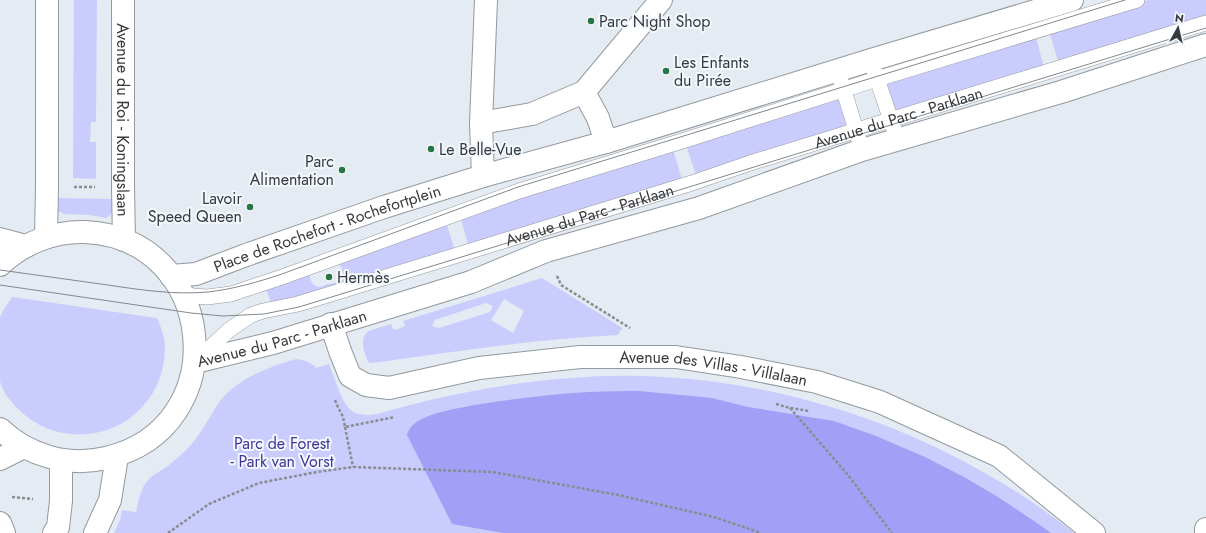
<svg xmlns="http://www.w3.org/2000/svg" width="1206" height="533" font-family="Jost,sans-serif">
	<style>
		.green { fill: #caccfd; fill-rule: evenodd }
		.forest { fill: #a2a0f6 }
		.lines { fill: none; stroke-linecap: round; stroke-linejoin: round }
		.lane-casing { stroke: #92999f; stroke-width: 16 }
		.street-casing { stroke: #92999f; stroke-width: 24 }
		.secondary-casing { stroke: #92999f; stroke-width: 24 }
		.path { stroke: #888d91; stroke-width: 2.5; stroke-dasharray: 3 2; stroke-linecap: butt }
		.lane { stroke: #fff; stroke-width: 15 }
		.street { stroke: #fff; stroke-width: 22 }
		.secondary { stroke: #fff; stroke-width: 22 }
		.tram { stroke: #83888d; stroke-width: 1 }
		.poi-dot { fill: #287442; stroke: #f2f8fe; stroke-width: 1.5 }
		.labels { text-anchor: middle; stroke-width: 4; stroke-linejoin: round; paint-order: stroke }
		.poi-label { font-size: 16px; fill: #373a3d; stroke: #f2f8fe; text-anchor: start }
		.street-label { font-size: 16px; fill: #373a3d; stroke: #f2f8fe }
		.park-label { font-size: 16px; fill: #433496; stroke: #f2f8fe }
	</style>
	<rect width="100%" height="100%" fill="#e4ebf2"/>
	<!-- green -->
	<g class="green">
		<polygon points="74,0 97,0 96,122 91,122 90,142 96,142 96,179 73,178"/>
		<polygon points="1148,0 1206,0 1206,21 1059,65 1049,30"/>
		<polygon points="1035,34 1045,71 896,116 885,80"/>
		<polygon points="837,96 848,132 697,178 685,142"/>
		<polygon points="672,146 683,183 469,248 460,216"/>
		<polygon points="57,198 114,199 113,211 110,215 106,218 90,215 64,214 58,211"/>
		<path d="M446 222 455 251 271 304 266 288 310 272C309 278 312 287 319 287 323 287 325 284 329 284 336 283 338 283 343 278 343 271 343 266 336 262Z"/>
		<path d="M542 278 621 327 623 330H620V332L618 335C535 339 454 352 372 363L368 362C364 352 359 340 368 331L391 324 393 329H395L396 330 405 326 403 321ZM504 299 524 311 513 333 491 320ZM486 303 493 306 490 312 439 328 432 326 435 320Z"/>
		<path d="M12 297 157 318C160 324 162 331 164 338 166 352 164 367 159 380 136 438 62 453 18 409 11 402 2 391 0 381 0 376 0 369 0 363 0 348 0 332 0 317L4 309Z"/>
		<path d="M296 359C304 360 311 362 316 368L329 364C332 372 335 380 338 388 346 409 353 418 377 414 460 390 553 374 640 376 796 380 952 436 1074 533H114L120 520 122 510 136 512C138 503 140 492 145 484 151 475 161 471 169 465 175 460 182 454 187 449 201 435 209 417 220 401 238 378 269 367 296 359Z"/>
	</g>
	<!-- forest -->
	<path class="forest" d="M639 391 712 398 748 407 834 421 876 436 925 457 964 477 998 497 1037 523 1051 533H503L452 524 407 435C408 430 411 426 415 423 431 412 455 409 474 405 512 399 551 394 589 392 606 391 622 391 639 391Z"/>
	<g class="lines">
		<defs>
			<g id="lane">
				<polyline points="874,70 894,129"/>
				<polyline points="841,81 859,140"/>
				<polyline points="182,293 193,296 207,297 231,294 282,277 519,191 679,142 877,79 1137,0"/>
				<path id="s1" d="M196 361 229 330 251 315 263 311 298 304 692 183 750 163 1206 23"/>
			</g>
			<g id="street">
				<polyline points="481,123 532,114 584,92"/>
				<polyline points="606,142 598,118 584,92 661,0"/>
				<polyline points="483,176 481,123 486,0"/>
				<path id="s2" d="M331 324 340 351 350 376 366 385 389 388 479 368 580 357H676L741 367 817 382 880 402 999 456 1094 533"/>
				<polyline points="0,523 4,533"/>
				<polyline points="1206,533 1206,529"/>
			</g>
			<g id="secondary">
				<path id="s3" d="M123 0V187L124 240"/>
				<polyline points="46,237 47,187 47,0"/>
				<polyline points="0,239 26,246"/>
				<path d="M0 265C23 243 54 231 85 232 218 238 236 428 106 458 69 467 28 456 0 429"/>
				<path id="s4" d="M171 276 196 274 246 255 384 207 483 176 606 142 871 60 1072 0"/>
				<path id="s5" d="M195 362 273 343 471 282 546 251 699 208 862 150 1061 92 1206 45"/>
				<polyline points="0,459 24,447"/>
				<polyline points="54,533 58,527 61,501 61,460"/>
				<polyline points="95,533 110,500 117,456"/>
			</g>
		</defs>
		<!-- lane casing -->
		<use href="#lane" class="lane-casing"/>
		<!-- street casing -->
		<use href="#street" class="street-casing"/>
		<!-- secondary casing -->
		<use href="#secondary" class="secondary-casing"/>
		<!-- path -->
		<g class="path">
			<polyline points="74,187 95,187"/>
			<polyline points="557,276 561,285 630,328"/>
			<polyline points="335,400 338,407 343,417 345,427 395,417"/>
			<polyline points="776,404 790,408 809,411"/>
			<polyline points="790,408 848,475 892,533"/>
			<polyline points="345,427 353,467"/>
			<polyline points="12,497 33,499"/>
			<polyline points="168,533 209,504 259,483 317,472 353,467 493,472 618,495 714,517 761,533"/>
		</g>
		<!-- lane -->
		<use href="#lane" class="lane"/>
		<!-- street -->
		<use href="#street" class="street"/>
		<!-- secondary -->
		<use href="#secondary" class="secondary"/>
		<!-- tram -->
		<g class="tram">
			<path d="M0 270C36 275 72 280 108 285 141 290 175 295 208 292 234 289 258 282 282 274L518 187 1125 0"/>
			<polyline points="0,285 191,313 223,316 264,314 299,307 1206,28"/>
		</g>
	</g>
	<!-- markers -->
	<g class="poi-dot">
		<circle cx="591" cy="21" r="4"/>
		<circle cx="666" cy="71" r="4"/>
		<circle cx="431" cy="149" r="4"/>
		<circle cx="342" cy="170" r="4"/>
		<circle cx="250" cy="207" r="4"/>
		<circle cx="329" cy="277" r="4"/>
	</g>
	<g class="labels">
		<!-- poi labels -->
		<g class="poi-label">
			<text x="599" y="27">Parc Night Shop</text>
			<text x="674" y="68">Les Enfants<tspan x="674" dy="18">du Pirée</tspan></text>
			<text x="439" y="155">Le Belle-Vue</text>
			<text x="334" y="167" text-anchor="end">Parc<tspan x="334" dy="18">Alimentation</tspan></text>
			<text x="242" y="204" text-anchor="end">Lavoir<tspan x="242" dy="18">Speed Queen</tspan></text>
			<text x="337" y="283">Hermès</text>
		</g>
		<!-- street labels -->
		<g class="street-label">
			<text dy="6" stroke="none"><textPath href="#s1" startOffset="749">Avenue du Parc - Parklaan</textPath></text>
			<text dy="6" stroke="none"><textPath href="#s3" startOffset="120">Avenue du Roi - Koningslaan</textPath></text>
			<text dy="6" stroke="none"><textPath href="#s1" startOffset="425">Avenue du Parc - Parklaan</textPath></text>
			<text dy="6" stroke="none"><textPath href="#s4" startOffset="164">Place de Rochefort - Rochefortplein</textPath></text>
			<text dy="6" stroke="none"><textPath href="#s5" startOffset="90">Avenue du Parc - Parklaan</textPath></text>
			<text dy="6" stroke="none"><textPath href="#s2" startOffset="425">Avenue des Villas - Villalaan</textPath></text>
		</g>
		<!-- park labels -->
		<g class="park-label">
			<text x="282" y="449">Parc de Forest<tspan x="282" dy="18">- Park van Vorst</tspan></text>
		</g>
	</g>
	<!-- north arrow -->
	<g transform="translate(1178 28) rotate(8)" stroke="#f2f8fe" stroke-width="3" paint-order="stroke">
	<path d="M0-3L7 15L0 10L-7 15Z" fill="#373a3d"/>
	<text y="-6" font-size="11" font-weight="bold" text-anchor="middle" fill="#373a3d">N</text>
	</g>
</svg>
